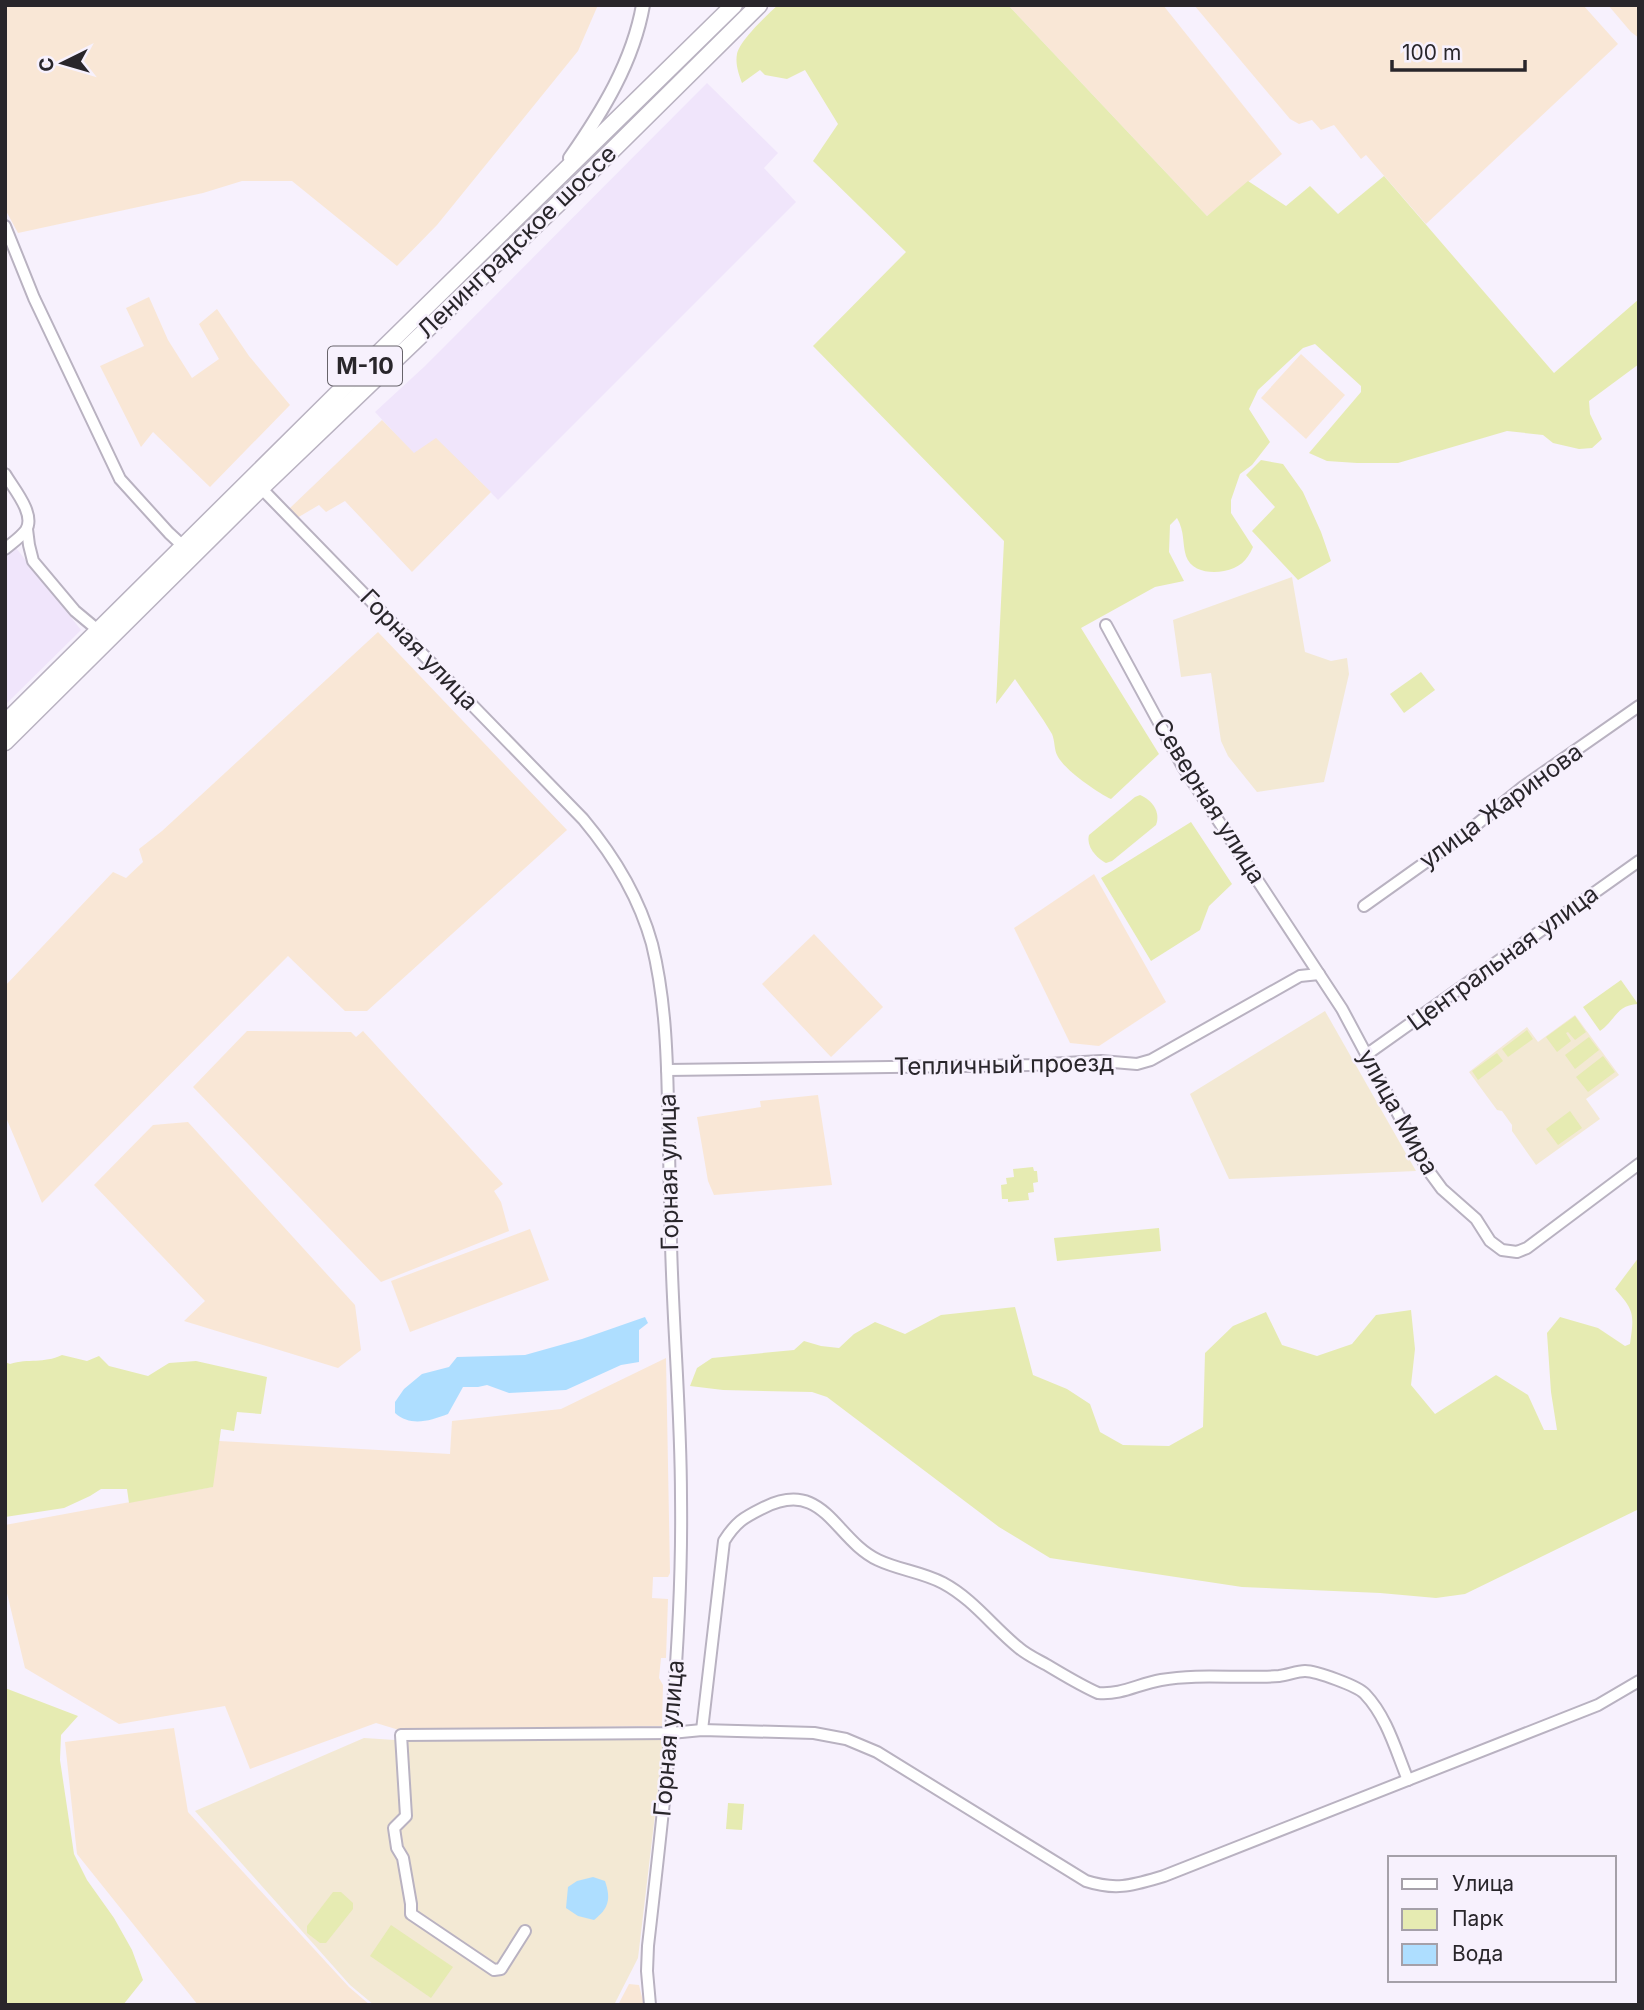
<svg xmlns="http://www.w3.org/2000/svg" width="1644" height="2010" font-family="Inter,sans-serif">
	<style>
		.built { fill: #f0e5fb }
		.industrial { fill: #f9e7d6 }
		.education { fill: #f3e9d4 }
		.green { fill: #e6ebb2 }
		.water { fill: #aedeff }
		.lines { fill: none; stroke-linecap: round; stroke-linejoin: round }
		.minor-casing { stroke: #b9b2c1; stroke-width: 14 }
		.major-casing { stroke: #b9b2c1; stroke-width: 16 }
		.highway-casing { stroke: #b9b2c1; stroke-width: 19 }
		.minor { stroke: #fff; stroke-width: 10 }
		.major { stroke: #fff; stroke-width: 12 }
		.highway { stroke: #fff; stroke-width: 16 }
		.labels { text-anchor: middle; stroke-width: 5; stroke-linejoin: round; paint-order: stroke }
		.shield { fill: #f7f1fd; stroke: #67636a; stroke-width: 2 }
		.shield-label { font-size: 23px; font-weight: bold; fill: #29262b }
		.street-label { font-size: 24px; fill: #29262b; stroke: #f7f1fd }
	</style>
	<rect width="100%" height="100%" fill="#f7f1fd"/>
	<!-- built -->
	<g class="built">
		<polygon points="707,83 778,153 764,168 796,202 498,500 476,477 414,454 375,412 425,366"/>
		<polygon points="16,548 81,630 5,705 5,558"/>
	</g>
	<!-- industrial -->
	<g class="industrial">
		<polygon points="5,5 598,5 578,51 437,225 397,266 292,181 242,181 203,193 18,233 5,209"/>
		<polygon points="1008,5 1163,5 1282,154 1207,216"/>
		<polygon points="1194,5 1583,5 1618,44 1426,224 1366,155 1361,159 1334,125 1321,130 1312,120 1299,124 1290,119"/>
		<polygon points="1608,5 1639,5 1639,38 1631,32"/>
		<polygon points="149,297 168,340 192,378 219,359 199,324 217,309 249,356 290,405 210,487 153,432 141,447 100,366 144,346 126,308"/>
		<polygon points="1301,354 1345,395 1306,439 1261,398"/>
		<polygon points="382,420 414,453 436,438 491,492 412,572 345,501 326,512 319,505 297,518 289,509"/>
		<polygon points="378,632 567,830 367,1011 345,1011 288,956 42,1203 5,1115 5,986 113,872 126,878 143,862 139,849 162,831"/>
		<polygon points="1094,874 1166,1002 1099,1046 1070,1043 1014,928"/>
		<polygon points="814,934 883,1007 831,1057 762,984"/>
		<polygon points="247,1031 351,1032 356,1037 363,1031 503,1184 494,1191 501,1202 509,1231 381,1282 193,1087"/>
		<polygon points="818,1095 832,1185 714,1195 708,1181 697,1117 761,1107 760,1101"/>
		<polygon points="188,1122 355,1305 361,1350 338,1368 184,1321 205,1301 94,1185 153,1125"/>
		<polygon points="530,1229 549,1280 410,1332 391,1281"/>
		<polygon points="666,1358 670,1573 668,1577 653,1577 652,1598 668,1599 666,1658 661,1658 659,1678 663,1685 662,1726 399,1730 376,1723 250,1769 225,1706 119,1724 25,1668 5,1585 5,1525 212,1487 219,1441 450,1454 452,1421 561,1409"/>
		<polygon points="174,1728 188,1812 349,1987 370,2005 198,2005 77,1854 65,1742"/>
		<polygon points="629,1984 639,1985 644,2005 618,2005"/>
	</g>
	<!-- education -->
	<g class="education">
		<polygon points="1292,577 1305,652 1331,661 1347,658 1349,674 1324,782 1257,792 1228,756 1221,741 1211,673 1181,677 1173,620"/>
		<polygon points="1325,1011 1416,1171 1229,1179 1190,1094"/>
		<polygon points="1575,1015 1619,1075 1586,1099 1600,1119 1536,1165 1512,1131 1512,1125 1502,1111 1497,1110 1469,1072 1527,1027 1538,1042"/>
		<polygon points="364,1738 395,1740 664,1739 638,1958 614,2005 374,2005 350,1985 195,1811"/>
	</g>
	<!-- green -->
	<g class="green">
		<path d="M778 5H1008L1207 216 1248 181 1286 206 1310 186 1338 214 1384 176 1554 373 1639 299V364L1589 401 1590 414 1602 439 1592 448 1579 449 1553 443 1543 435 1507 431 1398 463H1357L1327 461 1309 453 1361 392V386L1315 344 1303 348 1258 390 1249 409 1270 442 1252 465 1240 474 1231 500V513L1253 547C1247 561 1239 568 1224 571 1210 574 1191 571 1186 556 1182 542 1185 532 1177 518L1170 525 1169 552 1184 581 1155 587 1081 628 1159 754 1111 799C1098 793 1063 769 1057 755 1054 749 1055 741 1052 734 1041 715 1027 697 1015 679L996 704 1004 541 813 346 906 252 813 161 838 124 805 70 787 79 765 75 760 70 742 83C739 75 735 64 737 54 740 40 767 15 778 5Z"/>
		<polygon points="1261,460 1283,464 1303,492 1321,532 1331,561 1298,580 1252,531 1275,507 1246,475"/>
		<polygon points="1421,672 1435,690 1404,713 1390,694"/>
		<path d="M1140 795C1152 800 1161 812 1156 825L1112 861 1106 863C1096 858 1086 846 1089 835L1135 797Z"/>
		<polygon points="1191,822 1232,884 1209,906 1200,930 1151,961 1101,878"/>
		<path d="M1621 980 1638 1004C1616 1005 1615 1021 1600 1031L1583 1007Z"/>
		<polygon points="1575,1016 1586,1032 1575,1040 1568,1032 1566,1033 1571,1041 1557,1052 1546,1037"/>
		<polygon points="1527,1030 1533,1039 1508,1057 1502,1049"/>
		<polygon points="1589,1037 1599,1050 1575,1069 1565,1055"/>
		<polygon points="1497,1053 1503,1061 1478,1080 1472,1071"/>
		<polygon points="1603,1056 1615,1072 1588,1092 1576,1077"/>
		<polygon points="1570,1111 1582,1128 1558,1145 1546,1129"/>
		<polygon points="1033,1167 1034,1171 1037,1171 1038,1182 1033,1183 1034,1192 1028,1193 1029,1200 1008,1202 1008,1199 1002,1199 1001,1185 1007,1184 1006,1178 1014,1177 1013,1169"/>
		<polygon points="1159,1228 1161,1251 1057,1261 1054,1238"/>
		<path d="M1639 1257V1509L1465 1594 1436 1598 1380 1593 1242 1587 1050 1558 999 1527 827 1397 812 1392 723 1390 690 1386 697 1368 712 1358 794 1350 804 1341 821 1346 839 1348 854 1334 875 1322 905 1334 941 1315 1015 1307 1033 1375 1067 1389 1090 1404 1100 1432 1123 1445 1169 1446 1203 1427 1205 1353 1233 1326 1266 1312 1282 1345 1317 1356 1352 1344 1376 1315 1411 1310 1415 1349 1411 1385 1435 1414 1496 1375 1528 1395 1544 1430H1557L1551 1392 1547 1333 1560 1317 1598 1328 1625 1346 1630 1344C1634 1315 1635 1311 1615 1289Z"/>
		<path d="M62 1355 87 1361 99 1356 109 1366 148 1376 169 1363 196 1361 267 1377 261 1414 237 1412 234 1431 221 1429 213 1487 129 1503 127 1489H101L90 1496 64 1508 5 1517V1362L10 1364C29 1358 43 1364 62 1355Z"/>
		<polygon points="5,1688 78,1716 61,1735 60,1760 74,1854 87,1880 114,1918 132,1950 143,1980 123,2005 5,2005"/>
		<polygon points="728,1803 744,1804 742,1830 726,1829"/>
		<polygon points="333,1892 341,1892 353,1903 353,1909 326,1943 320,1943 307,1933 307,1926"/>
		<polygon points="391,1925 453,1967 431,1998 370,1956"/>
	</g>
	<!-- water -->
	<g class="water">
		<path d="M645 1317 648 1323 639 1330V1362L621 1365 566 1390 509 1393 487 1385 478 1387H463L448 1414C429 1421 411 1427 395 1413V1402L404 1389 422 1374 449 1367 457 1357 525 1355 582 1339Z"/>
		<path d="M593 1877 605 1881C611 1899 609 1908 594 1920L578 1916 566 1908 568 1887 577 1881Z"/>
	</g>
	<g class="lines">
		<defs>
			<g id="minor">
				<polyline points="5,226 34,298 120,479 169,533 183,546"/>
				<path d="M5 474C13 488 36 514 26 530 21 537 12 543 5 549"/>
				<path d="M261 488 583 819C614 856 639 897 652 944 665 997 667 1051 668 1105 669 1151 670 1197 671 1243 673 1328 681 1412 681 1497 683 1647 665 1797 648 1946L647 1971 650 2005"/>
				<polyline points="27,529 29,545 33,561 75,611 99,631"/>
				<polyline points="1106,625 1183,767 1342,1009 1428,1170 1442,1189 1476,1219 1490,1241 1502,1250 1517,1252 1527,1248 1639,1164"/>
				<polyline points="1364,906 1461,837 1523,787 1639,706"/>
				<polyline points="1366,1055 1639,861"/>
				<polyline points="667,1070 1030,1065 1101,1061 1137,1064 1151,1060 1300,976 1319,974"/>
				<path d="M702 1730 724 1541C736 1522 743 1518 763 1508 824 1477 834 1539 878 1560 899 1570 922 1572 943 1583 973 1599 993 1627 1019 1648 1027 1655 1038 1660 1047 1665 1064 1675 1080 1685 1098 1693 1122 1695 1138 1684 1161 1680 1200 1673 1239 1679 1279 1676 1288 1675 1297 1671 1305 1671 1316 1671 1358 1686 1365 1694 1387 1717 1396 1751 1408 1780"/>
				<path d="M525 1931 501 1969 494 1970 411 1914V1904L403 1858 397 1848 394 1828 406 1816 401 1735 671 1733 702 1730 814 1733 846 1739 877 1752 1086 1881C1117 1891 1133 1885 1164 1876L1598 1705 1639 1681"/>
			</g>
			<path id="major" d="M570 158C602 112 633 62 643 5"/>
			<g id="highway">
				<polyline points="5,723 339,392 734,5"/>
				<polyline points="5,742 261,488 562,200 759,5"/>
			</g>
		</defs>
		<!-- minor casing -->
		<use href="#minor" class="minor-casing"/>
		<!-- major casing -->
		<use href="#major" class="major-casing"/>
		<!-- highway casing -->
		<use href="#highway" class="highway-casing"/>
		<!-- minor -->
		<use href="#minor" class="minor"/>
		<!-- major -->
		<use href="#major" class="major"/>
		<!-- highway -->
		<use href="#highway" class="highway"/>
	</g>
	<g class="labels">
		<!-- shield labels -->
		<rect class="shield" x="328" y="346.5" width="74" height="39" rx="5"/>
		<g class="shield-label">
			<text x="365" y="374">М-10</text>
		</g>
		<!-- street labels -->
		<g class="street-label">
			<text transform="translate(517 242) rotate(-44)" y="8">Ленинградское шоссе</text>
			<text transform="translate(419 650) rotate(46)" y="8">Горная улица</text>
			<text transform="translate(1209 801) rotate(58)" y="8">Северная улица</text>
			<text transform="translate(1501 806) rotate(-36)" y="8">улица Жаринова</text>
			<text transform="translate(1503 958) rotate(-36)" y="8">Центральная улица</text>
			<text transform="translate(1004 1065) rotate(-1)" y="8">Тепличный проезд</text>
			<text transform="translate(1398 1112) rotate(61)" y="8">улица Мира</text>
			<text transform="translate(669 1172) rotate(-91)" y="8">Горная улица</text>
			<text transform="translate(669 1738) rotate(-85)" y="8">Горная улица</text>
		</g>
	</g>
	<!-- border -->
	<rect width="1644" height="2010" fill="none" stroke="#29262b" stroke-width="14"/>
	<!-- legend -->
	<rect x="1388" y="1856" width="228" height="126" fill="#f7f1fd" stroke="#a5a0a9" stroke-width="2"/>
	<rect x="1402" y="1879" width="35" height="10" fill="#ffffff" stroke="#a5a0a9" stroke-width="2"/>
	<text x="1452" y="1891" font-size="21" fill="#29262b">Улица</text>
	<rect x="1402" y="1909" width="35" height="21" fill="#e6ebb2" stroke="#a5a0a9" stroke-width="2"/>
	<text x="1452" y="1926" font-size="21" fill="#29262b">Парк</text>
	<rect x="1402" y="1944" width="35" height="21" fill="#aedeff" stroke="#a5a0a9" stroke-width="2"/>
	<text x="1452" y="1961" font-size="21" fill="#29262b">Вода</text>
	<!-- north arrow -->
	<g transform="translate(63 63) rotate(265)" stroke="#f7f1fd" stroke-width="5" paint-order="stroke">
	<path d="M0-5L12 26L0 18L-12 26Z" fill="#29262b"/>
	<text y="-10" font-size="19" font-weight="bold" text-anchor="middle" fill="#29262b">С</text>
	</g>
	<!-- scale -->
	<path d="M1392 60v10h133v-10" fill="none" stroke="#29262b" stroke-width="3.5"/>
	<text x="1402" y="60" font-size="21" fill="#29262b" stroke="#f7f1fd" stroke-width="5" paint-order="stroke">100 m</text>
</svg>
